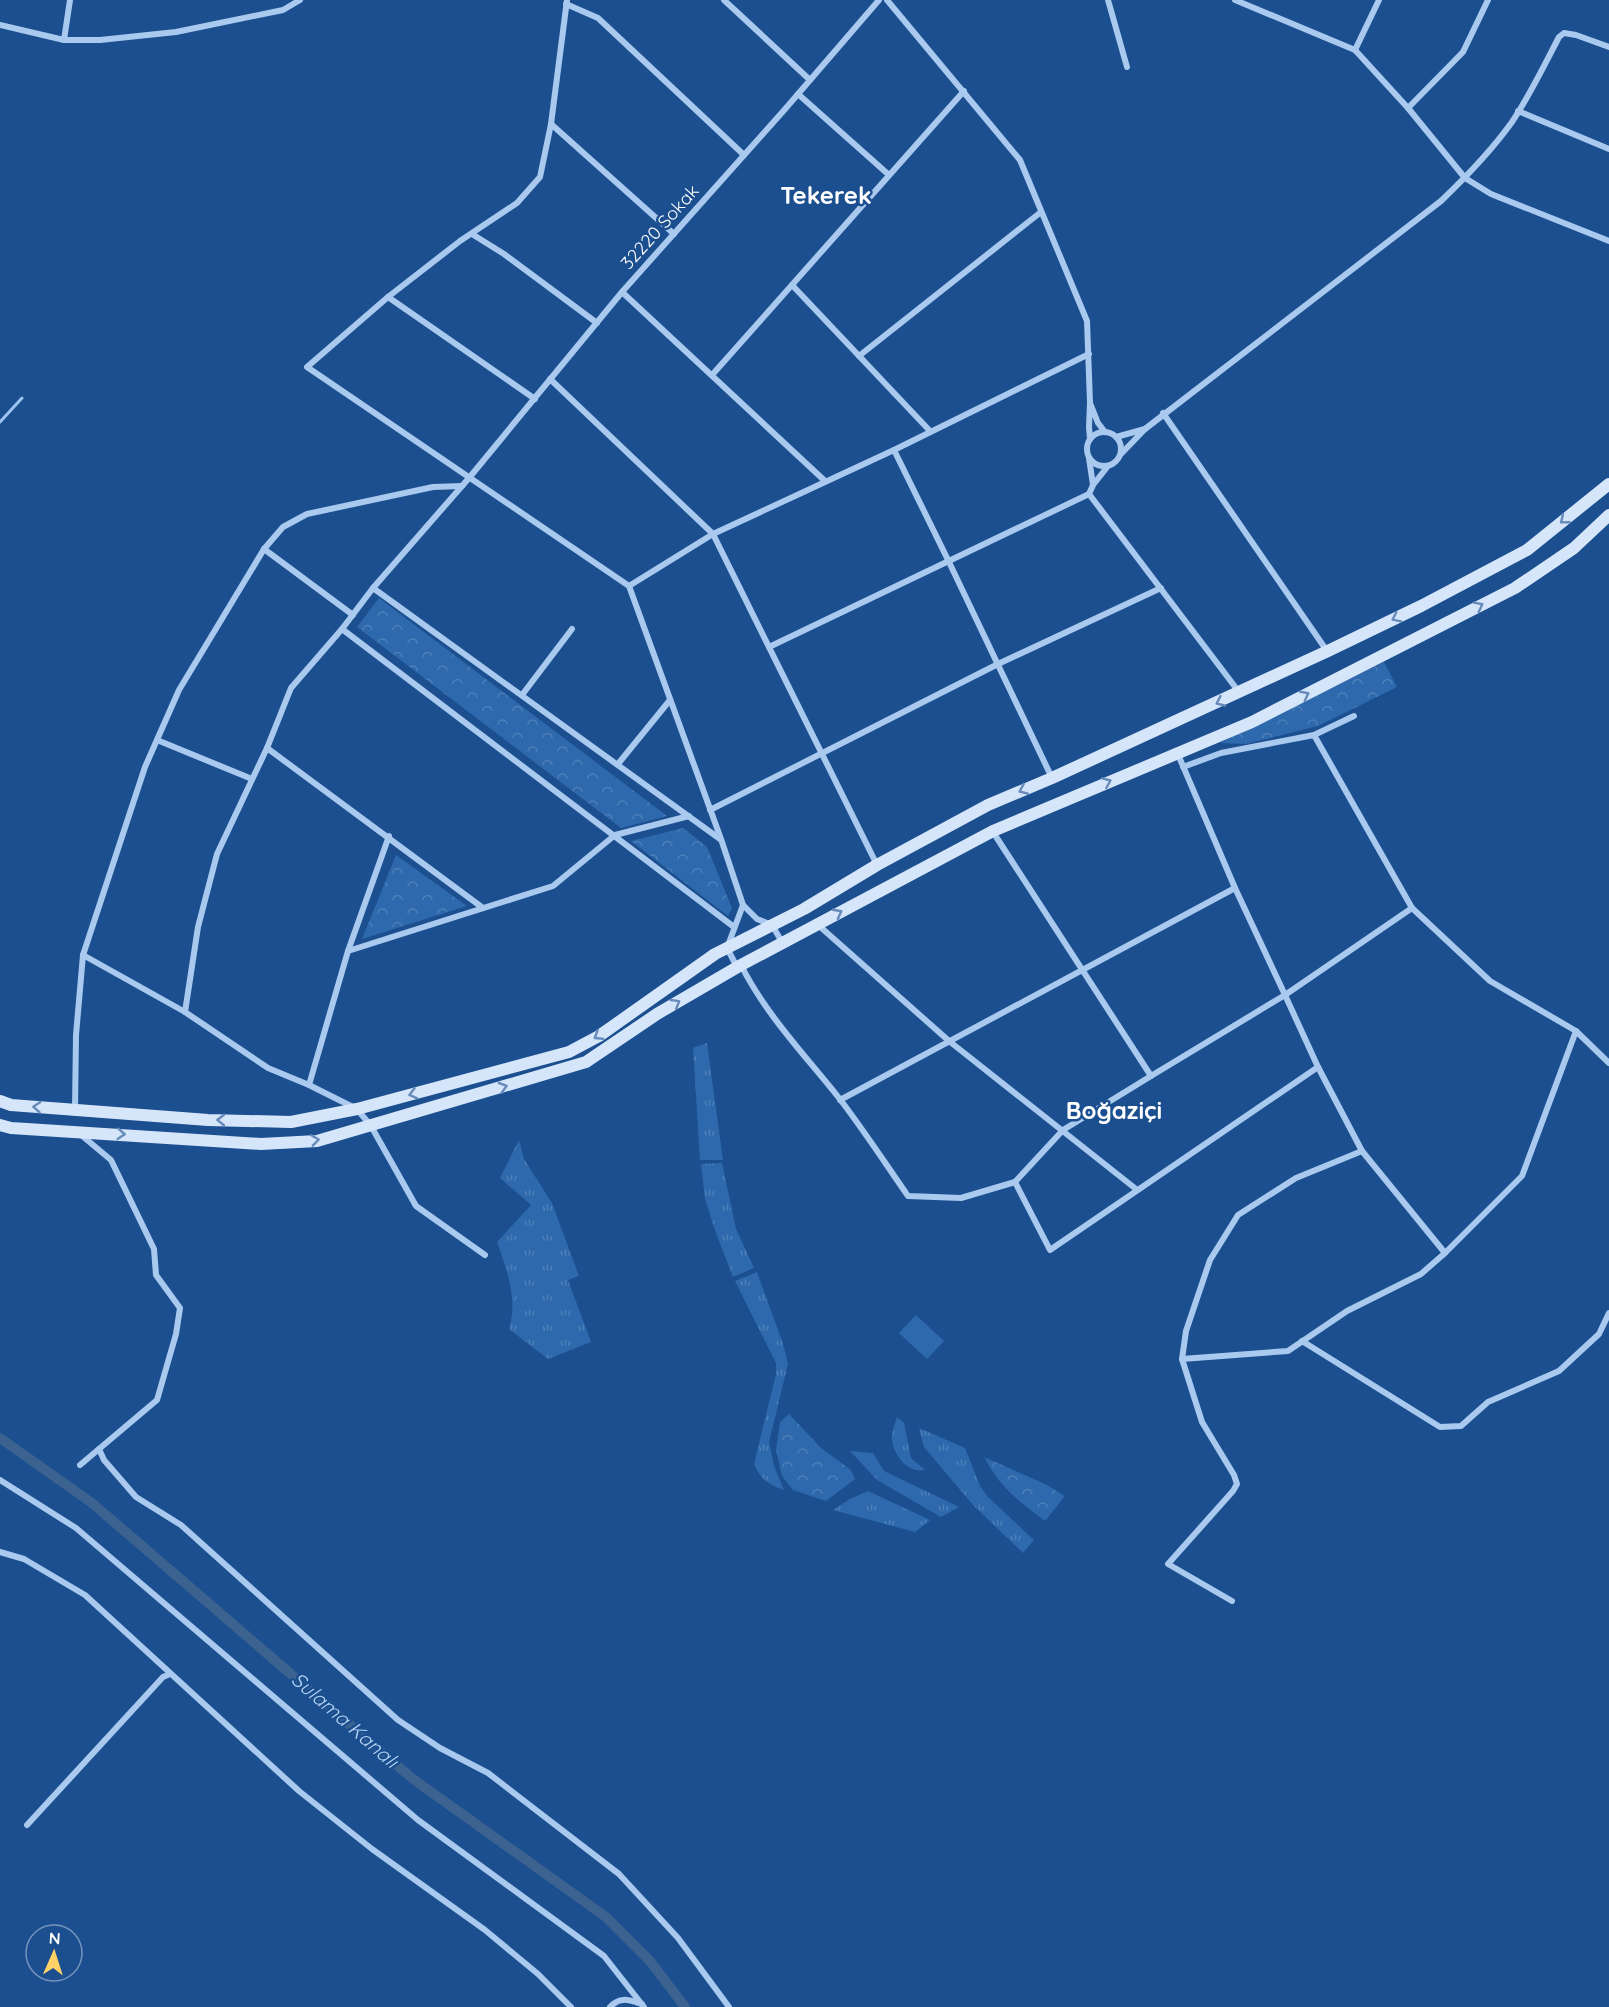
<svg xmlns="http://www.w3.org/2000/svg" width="1609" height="2007" font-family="Quicksand,sans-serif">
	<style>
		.grass { fill: url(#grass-tufts) }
		.forest { fill: url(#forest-crowns) }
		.pitch { fill: #2e69ad }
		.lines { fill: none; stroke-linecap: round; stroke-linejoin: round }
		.stream { stroke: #9cc4f0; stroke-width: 3 }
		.canal { stroke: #3c6290; stroke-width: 10 }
		.minor { stroke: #a9c9ee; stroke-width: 6 }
		.secondary { stroke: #d6e6fa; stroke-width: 12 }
		.oneway { stroke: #668bba }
		.labels { text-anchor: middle; stroke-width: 5; stroke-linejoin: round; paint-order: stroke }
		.street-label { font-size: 18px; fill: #fff; stroke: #1b4f8f }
		.water-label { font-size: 20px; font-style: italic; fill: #b5d3f5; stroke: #1b4f8f }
		.district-label { font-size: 24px; font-weight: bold; fill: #fff; stroke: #1b4f8f }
	</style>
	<defs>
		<pattern id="grass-tufts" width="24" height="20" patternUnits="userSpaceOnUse" patternTransform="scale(1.5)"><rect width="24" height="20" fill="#2e69ad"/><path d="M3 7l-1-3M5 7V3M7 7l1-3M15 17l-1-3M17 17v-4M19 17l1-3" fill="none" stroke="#4d80b9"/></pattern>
		<pattern id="forest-crowns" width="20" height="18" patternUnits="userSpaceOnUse" patternTransform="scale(1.5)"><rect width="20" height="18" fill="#2e69ad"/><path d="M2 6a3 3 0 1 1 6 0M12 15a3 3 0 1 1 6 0" fill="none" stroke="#4d80b9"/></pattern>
	</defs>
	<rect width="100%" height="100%" fill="#1b4f8f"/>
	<!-- grass -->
	<g class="grass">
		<polygon points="707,1043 723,1160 700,1160 693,1048"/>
		<path d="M519 1140 524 1159 552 1203 579 1276 568 1280 591 1342 548 1359 509 1329C518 1299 507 1271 497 1242L531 1205 500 1178Z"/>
		<polygon points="722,1163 736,1229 754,1268 733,1277 716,1233 705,1199 701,1164"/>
		<path d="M757 1272 783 1344 788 1364 769 1442 774 1466 784 1490C769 1485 760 1479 754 1464L776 1374V1363L735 1281Z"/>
		<path d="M897 1417 904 1423 911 1458 925 1470C908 1473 895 1457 892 1441 891 1434 895 1424 897 1417Z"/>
		<polygon points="919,1428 965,1448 980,1486 988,1497 1034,1540 1023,1553 973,1505 924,1447"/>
		<polygon points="850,1451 873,1453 884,1471 959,1507 941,1517 877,1480"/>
		<polygon points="868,1491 930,1520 915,1532 833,1510 850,1499"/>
	</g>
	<!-- forest -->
	<g class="forest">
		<polygon points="379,598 667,816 621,828 357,627"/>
		<polygon points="1384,662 1397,687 1318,726 1246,744 1220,743"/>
		<polygon points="683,828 707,847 732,908 728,916 631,841"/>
		<polygon points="396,855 467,906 362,939"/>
		<polygon points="789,1414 821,1448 851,1470 855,1479 826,1501 793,1490 782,1476 776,1450 780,1422"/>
		<path d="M984 1457 1045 1484 1065 1496 1045 1521C1017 1499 1001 1489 984 1457Z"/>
	</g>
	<!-- pitch -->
	<polygon class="pitch" points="916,1315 944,1341 927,1359 899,1333"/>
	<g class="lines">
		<!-- stream -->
		<polyline class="stream" points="0,422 22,398"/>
		<!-- canal -->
		<polyline class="canal" points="0,1438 92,1503 413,1779 606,1917 650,1961 685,2007"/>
		<!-- minor -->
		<g class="minor">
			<polyline points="567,0 551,124 540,177 517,203 460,241 388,297 307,367 629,586 721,839 743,905 727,948 737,967"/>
			<polyline points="724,0 810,80"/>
			<polyline points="887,0 1020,160 1087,321 1090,403"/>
			<polyline points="1108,0 1127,67"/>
			<polyline points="1235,0 1355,50 1408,108 1465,178 1491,194 1609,241"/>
			<polyline points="566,4 598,18 744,155"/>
			<polyline points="0,25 64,40 100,40 176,32 283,10 300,0"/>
			<polyline points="64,40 70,0"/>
			<polyline points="1355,50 1379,0"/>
			<polyline points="798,94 889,175"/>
			<polyline points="1408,108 1463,52 1488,0"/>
			<polyline points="1518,111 1609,149"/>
			<polyline points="551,124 674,234"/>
			<polyline points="472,234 504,254 597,323"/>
			<polyline points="792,285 930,431"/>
			<polyline points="622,292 825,481"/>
			<polyline points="388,297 535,399"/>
			<polyline points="859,356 1041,212"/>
			<polyline points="712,375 964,91"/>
			<polyline points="550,379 713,534 877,865"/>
			<polyline points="1163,413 1327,651"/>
			<path d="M1145 429 1441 201C1466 177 1492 150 1512 122 1530 95 1544 66 1559 37L1564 33 1576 35 1609 47"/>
			<circle cx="1104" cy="449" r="17"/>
			<polyline points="1116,437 1145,429 1121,454"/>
			<polyline points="1090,439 1089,427 1090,403 1098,423 1105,432"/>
			<polyline points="894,450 949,562 1052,778"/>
			<polyline points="1089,458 1093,485 1108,466"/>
			<polyline points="1093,485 1089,494 1239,692"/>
			<polyline points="264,549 353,615"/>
			<polyline points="629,586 713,534 894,450 1089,354"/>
			<polyline points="373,588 720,839"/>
			<polyline points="342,629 734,927"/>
			<polyline points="769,647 1089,494"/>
			<polyline points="522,695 572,629"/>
			<polyline points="1314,735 1412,908 1490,981 1576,1031 1609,1063"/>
			<polyline points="157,740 252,779"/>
			<polyline points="267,748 483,908"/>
			<polyline points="1177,752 1235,888 1285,995 1412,908"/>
			<polyline points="618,764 670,700"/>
			<polyline points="1183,767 1221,753 1314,735 1354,716"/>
			<polyline points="710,810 998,664 1161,588"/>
			<polyline points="993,832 1151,1076 1285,995 1318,1067 1362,1151 1296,1178 1238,1215 1210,1260 1186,1331 1182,1359 1202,1422 1234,1475 1237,1484 1233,1491 1168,1564 1232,1601"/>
			<polyline points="743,905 757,919 772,925 782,942"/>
			<polyline points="817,924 949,1041 1136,1189"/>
			<polyline points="348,951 553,886 615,835 689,816"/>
			<polyline points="83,955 185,1012 268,1068 309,1085 357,1109 371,1126 416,1206 485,1255"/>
			<path d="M741 965C766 1015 805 1055 839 1098 863 1129 885 1163 908 1196L961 1198 1015 1182"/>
			<polyline points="185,1012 198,927 217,854 267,748 291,688 342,629 373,588 469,478 622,292 786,108 879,0"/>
			<polyline points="1151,1076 1063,1130 1015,1182 1050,1250 1318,1067"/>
			<polyline points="309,1085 348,951 389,836"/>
			<polyline points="840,1100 1235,888"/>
			<polyline points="75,1109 76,1035 83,955 145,767 179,690 264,549 283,527 307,514 433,487 462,486"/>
			<polyline points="80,1134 111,1160 154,1249 156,1275 180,1308 176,1334 157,1400 80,1465"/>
			<polyline points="1362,1151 1445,1253 1522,1176 1576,1031"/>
			<polyline points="1302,1341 1440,1427 1461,1426 1488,1402 1559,1371 1599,1334 1609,1313"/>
			<polyline points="1182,1359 1288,1351 1347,1311 1421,1274 1445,1253"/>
			<polyline points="99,1449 104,1460 136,1497 181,1525 398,1720 440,1748 488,1773 619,1874 678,1938 729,2007"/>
			<polyline points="0,1480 76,1528 418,1820 604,1956 644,2007"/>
			<polyline points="0,1552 24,1559 85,1595 299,1791 372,1849 485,1930 538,1974 571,2007"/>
			<polyline points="27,1825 163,1677 170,1674"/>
			<path d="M610 2007C620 1996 629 2000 642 2004"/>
		</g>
		<!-- secondary -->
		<g class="secondary">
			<polyline points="0,1101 11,1105 208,1120 291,1122 357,1109 569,1052 599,1036 715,954 804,909 877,865 988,805 1052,778 1330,650 1421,606 1527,550 1609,484"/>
			<polyline points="0,1125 11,1128 261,1144 317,1141 586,1062 657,1014 741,965 993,831 1252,722 1515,588 1574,548 1609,515"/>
		</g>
	</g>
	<!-- one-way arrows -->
	<defs><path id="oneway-chevron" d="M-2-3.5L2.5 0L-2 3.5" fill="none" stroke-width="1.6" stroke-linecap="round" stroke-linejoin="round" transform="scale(1.5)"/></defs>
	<g class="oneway">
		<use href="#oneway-chevron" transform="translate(1564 520) rotate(141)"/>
		<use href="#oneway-chevron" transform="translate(1479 606) rotate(-27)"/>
		<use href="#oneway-chevron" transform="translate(1396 618) rotate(154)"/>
		<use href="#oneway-chevron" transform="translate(1305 695) rotate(-27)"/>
		<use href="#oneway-chevron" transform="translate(1220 702) rotate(155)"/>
		<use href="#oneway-chevron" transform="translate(1107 782) rotate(-23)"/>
		<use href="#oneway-chevron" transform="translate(1023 790) rotate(157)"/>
		<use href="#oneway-chevron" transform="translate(838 913) rotate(-28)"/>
		<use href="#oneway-chevron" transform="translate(676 1003) rotate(-31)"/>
		<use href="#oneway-chevron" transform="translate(598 1036) rotate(148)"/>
		<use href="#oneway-chevron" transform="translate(503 1087) rotate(-16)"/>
		<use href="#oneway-chevron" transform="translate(413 1094) rotate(165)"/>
		<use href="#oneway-chevron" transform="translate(37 1107) rotate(-176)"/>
		<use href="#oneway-chevron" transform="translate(221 1120) rotate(-179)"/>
		<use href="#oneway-chevron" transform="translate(121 1134) rotate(4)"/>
		<use href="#oneway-chevron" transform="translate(315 1140) rotate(-8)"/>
	</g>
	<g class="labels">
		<!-- street labels -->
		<g class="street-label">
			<text transform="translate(660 227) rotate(-48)" y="6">32220 Sokak</text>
		</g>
		<!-- water labels -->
		<g class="water-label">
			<text transform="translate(345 1720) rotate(41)" y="7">Sulama Kanalı</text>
		</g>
		<!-- district labels -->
		<g class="district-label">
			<text x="826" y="204">Tekerek</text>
			<text x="1114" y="1119">Boğaziçi</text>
		</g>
	</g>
	<!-- north arrow -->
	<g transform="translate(54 1953) rotate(3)"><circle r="28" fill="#1b4f8f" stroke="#7695bc" stroke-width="1.5"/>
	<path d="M0-4.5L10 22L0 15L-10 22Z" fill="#ffd166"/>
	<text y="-9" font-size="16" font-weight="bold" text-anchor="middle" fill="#ffffff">N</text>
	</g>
</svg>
